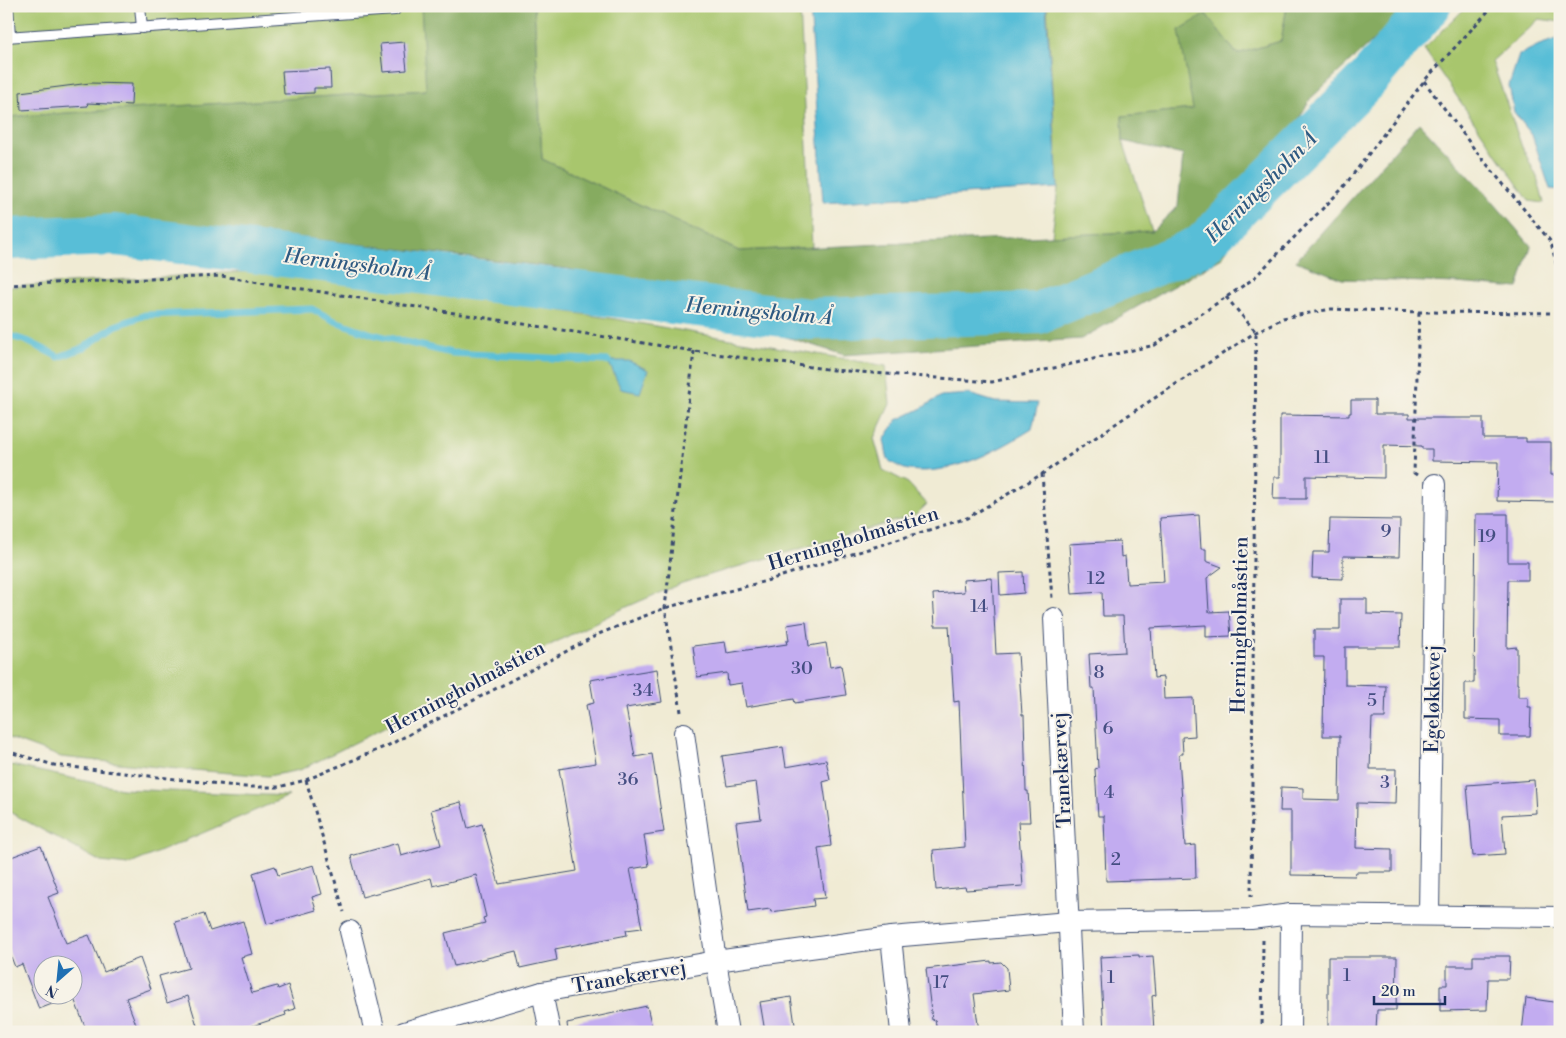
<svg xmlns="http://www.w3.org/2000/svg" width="1566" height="1038" font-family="'Libre Bodoni',serif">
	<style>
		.green { fill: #a8c66d; stroke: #627a66 }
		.forest { fill: #86ab60; stroke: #506d5f }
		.water { fill: #59bed7; stroke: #3a769a }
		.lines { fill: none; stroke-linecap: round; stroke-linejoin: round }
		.stream { stroke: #59bed7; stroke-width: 7 }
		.river { stroke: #59bed7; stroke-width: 42 }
		.building { fill: #c2acf0; fill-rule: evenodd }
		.lane-casing { stroke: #3b4b70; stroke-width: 12 }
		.street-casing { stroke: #3b4b70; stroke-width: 22 }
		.path { stroke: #3b4b70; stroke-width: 3; stroke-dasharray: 4 4; stroke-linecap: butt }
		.lane { stroke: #fff; stroke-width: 10 }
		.street { stroke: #fff; stroke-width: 20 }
		.labels { text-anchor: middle; stroke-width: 4; stroke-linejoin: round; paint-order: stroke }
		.number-label { font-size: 18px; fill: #454e82 }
		.street-label { font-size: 20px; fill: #1b2f5e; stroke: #f7f3e8 }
		.water-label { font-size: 21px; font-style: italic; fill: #2e5a82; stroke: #f7f3e8 }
	</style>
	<rect width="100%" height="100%" fill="#f7f3e8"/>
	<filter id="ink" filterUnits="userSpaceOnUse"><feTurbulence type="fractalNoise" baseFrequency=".02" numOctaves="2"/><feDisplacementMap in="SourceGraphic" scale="10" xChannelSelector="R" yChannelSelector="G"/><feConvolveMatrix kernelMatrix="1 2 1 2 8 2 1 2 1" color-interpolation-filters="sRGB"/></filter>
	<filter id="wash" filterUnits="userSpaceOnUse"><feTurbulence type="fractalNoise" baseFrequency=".0096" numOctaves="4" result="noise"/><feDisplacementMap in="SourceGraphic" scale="20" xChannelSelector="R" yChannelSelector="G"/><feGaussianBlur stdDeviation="1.12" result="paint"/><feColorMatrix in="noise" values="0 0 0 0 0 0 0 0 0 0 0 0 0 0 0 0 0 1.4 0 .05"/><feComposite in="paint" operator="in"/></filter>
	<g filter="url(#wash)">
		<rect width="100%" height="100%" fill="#f0ebd4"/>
		<!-- green -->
		<g class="green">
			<polygon points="6,6 421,6 427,90 6,117"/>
			<polygon points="534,6 800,6 812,247 739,251 542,159"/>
			<polygon points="1047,6 1287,6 1281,41 1237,54 1206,14 1193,109 1122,116 1123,141 1152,231 1052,236 1058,188"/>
			<polygon points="1467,6 1560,6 1560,22 1539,19 1492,61 1522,147 1537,177 1544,203 1529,201 1424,49"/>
			<polygon points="288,269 615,319 886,366 890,404 874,438 883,470 908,483 927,504 916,515 682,583 622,609 300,770 268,776 167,768 61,757 6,737 6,287"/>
			<polygon points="6,764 122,789 289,796 128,865 101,862 6,810"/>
		</g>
		<!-- forest -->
		<g class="forest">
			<polygon points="421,6 534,6 542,159 739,251 1152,231 1178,206 1183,155 1123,141 1122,116 1193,109 1179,30 1206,14 1237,54 1281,41 1287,6 1410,6 1310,99 1222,258 1081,339 844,355 569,269 235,230 6,231 6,117 426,90"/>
			<polygon points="1419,123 1487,195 1531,246 1518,288 1456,283 1342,279 1296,261"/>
		</g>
		<!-- water -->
		<g class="water">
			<polygon points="810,6 1046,6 1058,188 823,203"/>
			<polygon points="1560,38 1560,190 1550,189 1532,135 1514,112 1509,85 1519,55 1539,45"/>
			<polygon points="608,361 629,361 648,370 640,393 621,389"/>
			<path d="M969 394 995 402 1038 403 1032 429C997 451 951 476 909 470 902 469 894 464 888 460L884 440 897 420 922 408 941 396Z"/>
		</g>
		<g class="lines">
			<!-- stream -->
			<polyline class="stream" points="6,335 27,341 59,357 83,348 115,326 145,315 312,309 335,321 372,334 451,353 608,361"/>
			<!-- river -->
			<polyline class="river" points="6,239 115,235 450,277 809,319 1038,313 1201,246 1367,80 1430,6"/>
		</g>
		<g id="blocks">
			<!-- building -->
			<g class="building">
				<polygon points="404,42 407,70 383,72 380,44"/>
				<polygon points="330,69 331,88 314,88 314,93 284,94 282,71"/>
				<polygon points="90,83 132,84 131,105 87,103 88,106 21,110 20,92"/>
				<polygon points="1351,400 1375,400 1375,414 1409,414 1409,418 1483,418 1483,438 1526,438 1526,442 1551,442 1551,475 1560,475 1560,502 1497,501 1498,462 1432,461 1432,449 1422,449 1422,446 1384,445 1384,478 1306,476 1306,499 1273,499 1274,477 1280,477 1280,415 1349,416 1349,413 1351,413"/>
				<polygon points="1476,514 1508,514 1508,562 1528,562 1528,580 1508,580 1507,648 1517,647 1517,684 1518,684 1518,697 1528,697 1528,707 1531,707 1530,736 1500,736 1500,720 1465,719 1465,683 1474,683"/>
				<polygon points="1199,515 1201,549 1206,549 1206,561 1222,567 1207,578 1209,612 1229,611 1231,636 1206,637 1206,625 1151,628 1154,678 1163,677 1164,699 1193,698 1195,736 1182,737 1183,754 1180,754 1179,756 1185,846 1195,845 1196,878 1106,881 1104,816 1098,816 1095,769 1098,768 1094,688 1091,688 1089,654 1125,652 1123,616 1103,616 1102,592 1072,594 1069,544 1120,541 1121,557 1125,556 1127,584 1164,582 1160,518"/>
				<polygon points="1330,519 1400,520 1399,557 1343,556 1343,579 1312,578 1313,552 1329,552"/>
				<polygon points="1023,572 1024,593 1000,595 999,573"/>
				<polygon points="992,578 996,654 1018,653 1022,715 1024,715 1026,791 1028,791 1030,822 1018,822 1023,886 966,890 965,887 936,890 933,850 965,847 959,701 954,702 949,626 935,626 933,594 964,592 963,580"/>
				<polygon points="1340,599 1367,599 1367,614 1401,615 1400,647 1345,647 1345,685 1386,686 1385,718 1372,718 1370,769 1396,769 1395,804 1357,803 1356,848 1392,849 1392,872 1356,872 1355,876 1291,875 1291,811 1280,811 1281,787 1303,788 1303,799 1339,800 1340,736 1323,736 1324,657 1314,657 1314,630 1340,630"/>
				<polygon points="806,622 809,646 826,643 830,667 841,665 846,695 795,703 794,699 746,707 742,683 728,685 727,673 697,677 693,646 725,642 727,653 787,644 786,641 789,641 787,625"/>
				<polygon points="657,669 662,702 626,708 635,757 652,754 664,832 644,835 649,866 630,869 642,928 626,930 627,935 555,949 557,960 520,968 516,951 454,966 445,933 485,923 483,918 486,917 476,875 433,886 431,878 362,897 351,856 398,843 401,856 441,845 431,810 461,802 468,828 482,824 499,884 577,871 559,769 596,763 586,705 594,703 590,680"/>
				<polygon points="783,747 786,767 826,760 830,780 823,782 831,837 830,837 831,846 818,848 825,898 813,899 814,906 771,912 770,909 748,912 736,822 761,819 756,782 727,786 722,756"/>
				<polygon points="1534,780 1536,813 1502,815 1505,854 1473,856 1467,785"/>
				<path d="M41 846 59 893 48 897 66 943 89 935 104 972 140 958 151 989 126 998 139 1032H87L73 996 39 1009 22 964 15 967 6 944V859ZM42 966H72V996H42Z"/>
				<polygon points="314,865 322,894 312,897 316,910 267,924 253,873 275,866 278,875"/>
				<polygon points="204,914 210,931 243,921 252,954 241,957 252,993 277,986 278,989 288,985 295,1009 285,1012 286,1015 234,1032 199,1032 188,996 167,1003 159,976 189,968 175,922"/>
				<polygon points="1139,955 1139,957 1153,956 1156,995 1152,996 1154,1032 1104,1032 1100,957"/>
				<polygon points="1473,956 1510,956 1509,979 1488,979 1487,1010 1440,1011 1440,985 1447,985 1447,966 1473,966"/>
				<polygon points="1328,957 1397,957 1396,1010 1377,1010 1376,1032 1328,1032"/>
				<polygon points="991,961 991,963 1001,962 1007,968 1009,990 974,994 979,1032 937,1032 935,1019 932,1020 926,969"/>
				<polygon points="791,997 796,1032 765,1032 760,1002"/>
				<polygon points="1526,998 1560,1003 1560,1028 1555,1028 1554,1032 1522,1032"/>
				<polygon points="647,1006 653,1032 568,1032 567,1023"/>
			</g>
		</g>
	</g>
	<g filter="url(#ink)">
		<use href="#blocks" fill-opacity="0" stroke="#3b4b70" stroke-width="1"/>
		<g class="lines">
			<defs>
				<g id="lane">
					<polyline points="8,6 10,37"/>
					<polyline points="140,6 142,28"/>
					<polyline points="6,37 395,10"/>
				</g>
				<g id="street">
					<polyline points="1054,618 1074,1032"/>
					<polyline points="684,733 716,961 728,1032"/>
					<polyline points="1429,915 1435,484"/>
					<polyline points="350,931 375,1032"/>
					<polyline points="891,937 901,1032"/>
					<polyline points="542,992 550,1032"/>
					<polyline points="404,1032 542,992 716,961 891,937 1068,922 1251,919 1291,914 1560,917"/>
					<polyline points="1290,1032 1291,914"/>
				</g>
			</defs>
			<!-- lane casing -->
			<use href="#lane" class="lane-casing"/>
			<!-- street casing -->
			<use href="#street" class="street-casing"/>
			<!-- path -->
			<g class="path">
				<polyline points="1424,81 1475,150 1551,242 1560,280"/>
				<polyline points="6,285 221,276 694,351 833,370 992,382 1155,345 1253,279 1342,189 1424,81 1493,6"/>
				<polyline points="1226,297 1256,332 1251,897"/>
				<polyline points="1042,474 1052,598"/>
				<polyline points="1417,475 1414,473 1419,312"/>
				<polyline points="681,712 665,608 694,351"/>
				<polyline points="6,751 54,765 245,787 279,787 306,780 389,745 601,633 665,608 766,581 967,518 1042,474 1127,416 1256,332 1283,318 1331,309 1419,312 1560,313"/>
				<polyline points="306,780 344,912"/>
				<polyline points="1262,1032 1263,940"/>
			</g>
			<!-- lane -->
			<use href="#lane" class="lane"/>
			<!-- street -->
			<use href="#street" class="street"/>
		</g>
	</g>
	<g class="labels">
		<!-- number labels -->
		<g class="number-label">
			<text x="1322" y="463">11</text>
			<text x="1386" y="537">9</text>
			<text x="1487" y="542">19</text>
			<text x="1096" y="584">12</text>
			<text x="979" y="612">14</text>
			<text x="802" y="674">30</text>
			<text x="1099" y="678">8</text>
			<text x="643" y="696">34</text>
			<text x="1372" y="706">5</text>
			<text x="1108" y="734">6</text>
			<text x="628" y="785">36</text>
			<text x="1385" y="788">3</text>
			<text x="1109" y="798">4</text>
			<text x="1116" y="865">2</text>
			<text x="1347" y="981">1</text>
			<text x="1111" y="983">1</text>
			<text x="941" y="988">17</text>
		</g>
		<!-- street labels -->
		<g class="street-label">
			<text transform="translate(853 538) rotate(-17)" y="7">Herningholmåstien</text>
			<text transform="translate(1239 625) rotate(-89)" y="7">Herningholmåstien</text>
			<text transform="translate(465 687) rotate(-28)" y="7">Herningholmåstien</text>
			<text transform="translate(1432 699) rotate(-89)" y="7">Egeløkkevej</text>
			<text transform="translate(1061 770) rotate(-93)" y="7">Tranekærvej</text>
			<text transform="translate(629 976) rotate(-10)" y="7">Tranekærvej</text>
		</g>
		<!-- water labels -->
		<g class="water-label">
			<text transform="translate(1261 187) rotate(-45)" y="7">Herningsholm Å</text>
			<text transform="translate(357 264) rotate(7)" y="7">Herningsholm Å</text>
			<text transform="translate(759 311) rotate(5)" y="7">Herningsholm Å</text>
		</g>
	</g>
	<!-- margin -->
	<rect width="1566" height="1038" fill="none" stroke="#f7f3e8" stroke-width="25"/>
	<!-- north arrow -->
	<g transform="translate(58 980) rotate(207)"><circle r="24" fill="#f7f3e8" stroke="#9fa5b1"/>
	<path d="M0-4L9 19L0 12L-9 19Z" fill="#1f6fb2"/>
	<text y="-8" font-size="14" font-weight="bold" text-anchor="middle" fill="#1b2f5e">N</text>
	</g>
	<!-- scale -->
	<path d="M1374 996v8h71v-8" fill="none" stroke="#1b2f5e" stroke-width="2.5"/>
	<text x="1381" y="996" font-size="15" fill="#1b2f5e" stroke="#f7f3e8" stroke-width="4" paint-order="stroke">20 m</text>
</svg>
